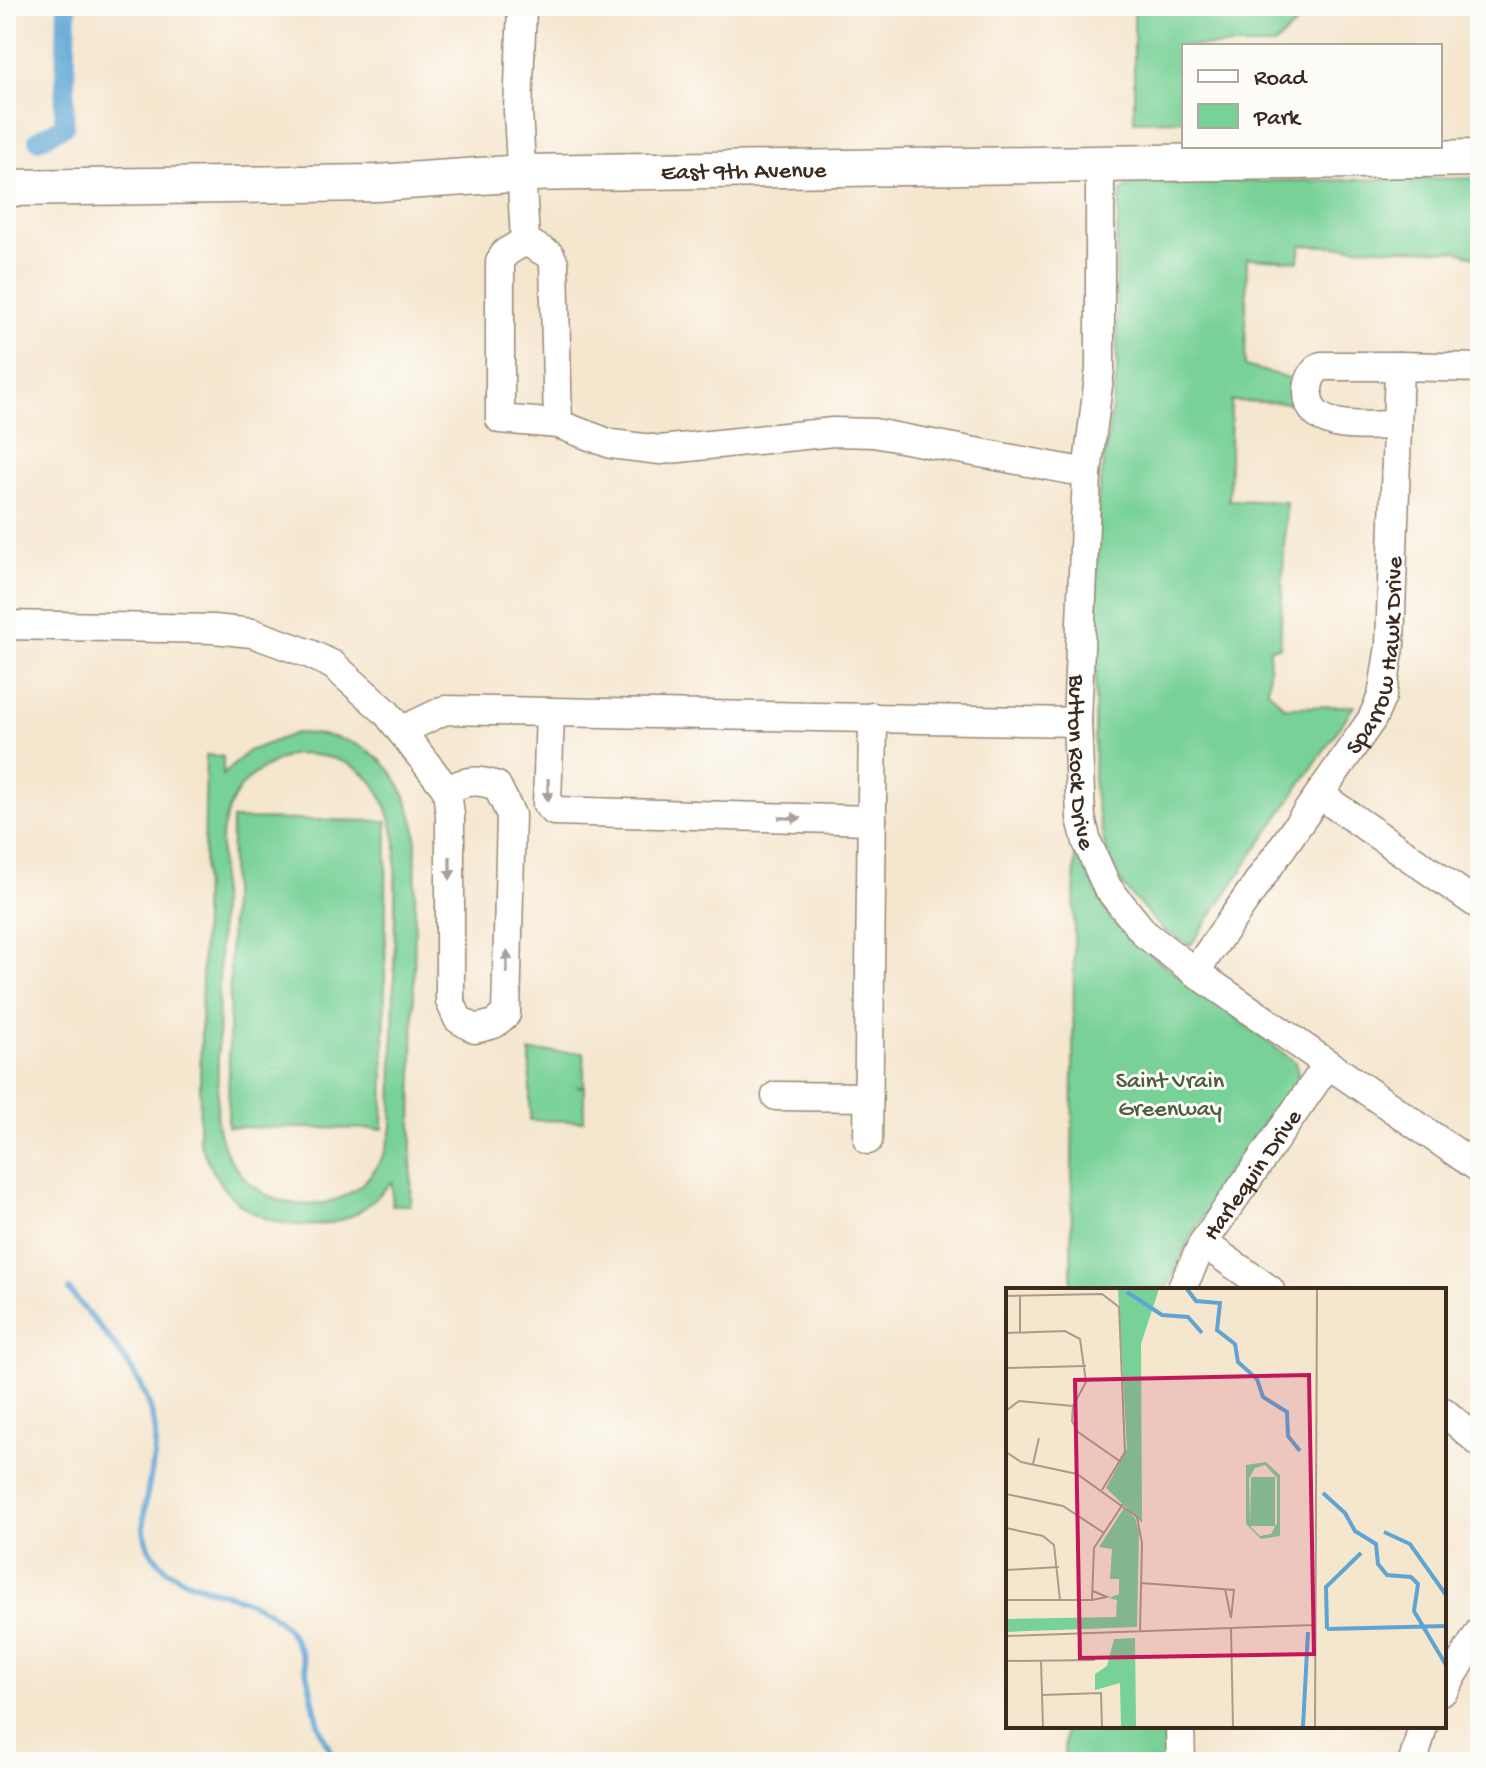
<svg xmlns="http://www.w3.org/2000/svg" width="1486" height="1768" font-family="'Gochi Hand',sans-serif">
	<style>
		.green { fill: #78d197; stroke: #5a7e5a; stroke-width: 2; fill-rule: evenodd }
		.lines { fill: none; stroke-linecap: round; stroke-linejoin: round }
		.stream { stroke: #5ea5d4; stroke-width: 6 }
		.canal { stroke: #5ea5d4; stroke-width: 20 }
		.minor-casing { stroke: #988876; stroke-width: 31 }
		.major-casing { stroke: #988876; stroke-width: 39 }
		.minor { stroke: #fff; stroke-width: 28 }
		.major { stroke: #fff; stroke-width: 36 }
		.oneway { fill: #a79f9a }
		.labels { text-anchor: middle; stroke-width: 6; stroke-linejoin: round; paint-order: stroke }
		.street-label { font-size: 24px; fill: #3b2a1e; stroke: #fdfcf7 }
		.park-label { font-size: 24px; fill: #4d5c42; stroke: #fdfcf7 }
		.inset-river { fill: none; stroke: #5ea5d4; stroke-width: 4 }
		.inset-road { fill: none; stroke: #ab9b88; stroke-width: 2 }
		.view { fill: #c2185b; fill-opacity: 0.15; stroke: #c2185b; stroke-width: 4 }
		.inset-edge { fill: none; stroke: #3b2a1e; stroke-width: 4 }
	</style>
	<rect width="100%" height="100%" fill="#fdfcf7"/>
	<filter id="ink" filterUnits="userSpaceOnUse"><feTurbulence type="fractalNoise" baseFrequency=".0125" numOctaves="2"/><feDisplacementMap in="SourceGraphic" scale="16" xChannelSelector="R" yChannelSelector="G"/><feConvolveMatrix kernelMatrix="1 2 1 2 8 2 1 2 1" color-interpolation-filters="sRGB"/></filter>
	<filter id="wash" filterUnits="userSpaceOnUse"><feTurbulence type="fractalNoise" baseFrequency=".006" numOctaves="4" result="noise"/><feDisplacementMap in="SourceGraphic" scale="32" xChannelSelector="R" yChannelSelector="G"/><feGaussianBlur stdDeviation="1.8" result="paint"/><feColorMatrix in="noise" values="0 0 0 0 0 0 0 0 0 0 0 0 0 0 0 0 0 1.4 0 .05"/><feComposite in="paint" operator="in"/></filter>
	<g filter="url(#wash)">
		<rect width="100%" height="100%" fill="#f5e6ce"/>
		<!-- green -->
		<g class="green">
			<polygon points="1134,6 1316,6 1273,46 1184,46 1184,120 1134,121"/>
			<polygon points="1480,178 1480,259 1459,251 1301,245 1299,261 1247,258 1245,366 1293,379 1292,403 1231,401 1229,500 1286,502 1280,647 1270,648 1268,690 1284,707 1354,706 1191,945 1163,930 1122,885 1105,847 1094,793 1098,498 1117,375 1116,244 1121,191 1134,183"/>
			<path d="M296 733C366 734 401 763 416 831L411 1205H392V1182C379 1195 363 1212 344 1219 307 1233 257 1224 230 1195 216 1181 207 1160 199 1142L206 755 223 757V775L248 751ZM292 754C358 754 384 778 396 842L392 1127C374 1230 240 1232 217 1124L221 839C230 789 246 774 292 754Z"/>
			<polygon points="232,819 387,821 383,1129 228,1127"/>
			<polygon points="1075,850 1111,919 1135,943 1295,1062 1299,1078 1191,1235 1167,1290 1071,1290"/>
			<polygon points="530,1052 584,1052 584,1086 576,1086 584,1087 584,1121 530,1120"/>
			<polygon points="1065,1726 1165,1726 1165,1762 1064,1762"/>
		</g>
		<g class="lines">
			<!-- stream -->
			<path class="stream" d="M69 1290C104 1335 159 1385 155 1446 154 1472 137 1518 147 1543 169 1594 230 1585 270 1613 324 1651 300 1725 341 1762"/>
			<!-- canal -->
			<polyline class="canal" points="38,140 64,126 67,6"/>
		</g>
	</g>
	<g filter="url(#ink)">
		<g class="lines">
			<defs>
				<g id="minor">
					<polyline points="522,6 518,111 525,241"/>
					<path id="s1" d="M1100 165V369L1087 473 1077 722 1081 818 1087 842 1107 887 1145 934 1195 972 1480 1169"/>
					<polyline points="558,424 554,263 550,255 525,241 505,253 500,262 500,419 558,424 611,444 660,450 833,432 874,433 1087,473"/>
					<path d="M1397 425C1370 425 1308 434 1308 393 1308 381 1311 373 1321 366H1399"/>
					<path d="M6 625 214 629 252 633 310 654 333 665 386 712 447 790 450 815V1001L458 1019 475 1029 494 1024 506 1014 511 815 497 786C477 779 466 780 447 790"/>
					<polyline points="550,712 547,804 554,811 872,820"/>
					<polyline points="401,731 445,710 1077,722"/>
					<polyline points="1320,795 1480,906"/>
					<path id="s2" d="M1195 972 1372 719 1382 696 1390 646 1399 366 1480 368"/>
					<polyline points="776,1096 868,1097"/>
					<polyline points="868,1140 873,717"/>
					<polyline points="1203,1243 1270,1290"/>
					<path id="s3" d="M1181 1290 1203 1243 1328 1064"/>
					<polyline points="1444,1412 1480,1443"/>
					<polyline points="1444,1690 1480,1631"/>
					<polyline points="1180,1726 1181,1762"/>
					<polyline points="1413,1762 1423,1726"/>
				</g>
				<g id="major">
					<path id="s4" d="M6 188 377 183 524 173 1480 158"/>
				</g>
			</defs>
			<!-- minor casing -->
			<use href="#minor" class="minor-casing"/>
			<!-- major casing -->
			<use href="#major" class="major-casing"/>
			<!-- minor -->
			<use href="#minor" class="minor"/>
			<!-- major -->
			<use href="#major" class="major"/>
		</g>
		<!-- one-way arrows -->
		<defs><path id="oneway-solid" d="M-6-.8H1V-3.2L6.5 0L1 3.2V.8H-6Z" transform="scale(2)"/></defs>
		<g class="oneway">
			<use href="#oneway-solid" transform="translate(548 790) rotate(91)"/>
			<use href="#oneway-solid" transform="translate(790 818) rotate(1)"/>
			<use href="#oneway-solid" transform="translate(450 868) rotate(90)"/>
			<use href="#oneway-solid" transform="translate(507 962) rotate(-88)"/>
		</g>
	</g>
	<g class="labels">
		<!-- street labels -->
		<g class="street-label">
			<text dy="8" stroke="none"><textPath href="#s4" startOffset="738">East 9th Avenue</textPath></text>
			<text dy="8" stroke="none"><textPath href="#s2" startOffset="372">Sparrow Hawk Drive</textPath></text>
			<text dy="8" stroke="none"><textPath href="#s1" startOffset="598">Button Rock Drive</textPath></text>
			<text dy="8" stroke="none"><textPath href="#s3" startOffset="136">Harlequin Drive</textPath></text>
		</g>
		<!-- park labels -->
		<g class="park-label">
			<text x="1170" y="1087">Saint Vrain<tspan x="1170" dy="28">Greenway</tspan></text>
		</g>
	</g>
	<!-- overview -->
	<g transform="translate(1006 1288)">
		<rect width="440" height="440" fill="#f5e6ce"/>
		<path d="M112 1H153L135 56 136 235 100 200 121 161ZM260 174 274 187V248L255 251 240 236V177ZM259 177 271 190V235L265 246 254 248 244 238H269V189H245L244 237 243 190 249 180ZM118 220 129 230 133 244 131 339 0 344V331L110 329 111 312 103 310 113 306V291H104L106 261 93 259ZM129 350 130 439H115L114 395 89 402V386L101 378 108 351Z" fill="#78d197" fill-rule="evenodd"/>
		<path class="inset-river" d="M181 1 190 13 214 15 211 42 229 56 232 74 251 91 257 109 281 124 282 148 294 163M121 4 156 27 182 29 196 45M317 205 339 225 349 243 370 256 372 276 381 287 405 289 412 296 408 323 440 377M378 244 404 256 440 307M321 341 440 338M321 341 320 299 355 265M297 439 302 344"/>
		<path class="inset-road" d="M0 8 96 6 113 19 119 164 96 202M14 8V44M0 45 59 43 74 51 80 94 67 118 66 133 72 144 115 174M0 80 80 78M1 122 13 113 67 118M0 164 15 174 71 186 131 229 136 255 134 343M27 176 33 150M0 206 57 218 98 245M0 240 37 248 48 257 54 312M0 282 53 279M135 295 228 302 225 330 219 301M0 312H86L88 260 117 216M86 312 101 309 87 303M225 339 227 439M0 348 309 337M35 372 37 439M0 373 89 372M36 407 95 405 96 439M309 439 311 1"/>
		<path class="view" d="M303 87 308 366 74 370 69 92Z"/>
		<rect width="440" height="440" class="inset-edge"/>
	</g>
	<!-- margin -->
	<rect width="1486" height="1768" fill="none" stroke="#fdfcf7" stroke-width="32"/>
	<!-- legend -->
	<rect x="1182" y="44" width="260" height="104" fill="#fdfcf7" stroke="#afa8a0" stroke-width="2"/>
	<rect x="1198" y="70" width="40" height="12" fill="#ffffff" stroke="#afa8a0" stroke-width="2"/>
	<text x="1254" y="84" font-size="24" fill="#3b2a1e">Road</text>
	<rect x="1198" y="104" width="40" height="24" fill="#78d197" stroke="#afa8a0" stroke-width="2"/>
	<text x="1254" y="124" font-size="24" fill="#3b2a1e">Park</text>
</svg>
